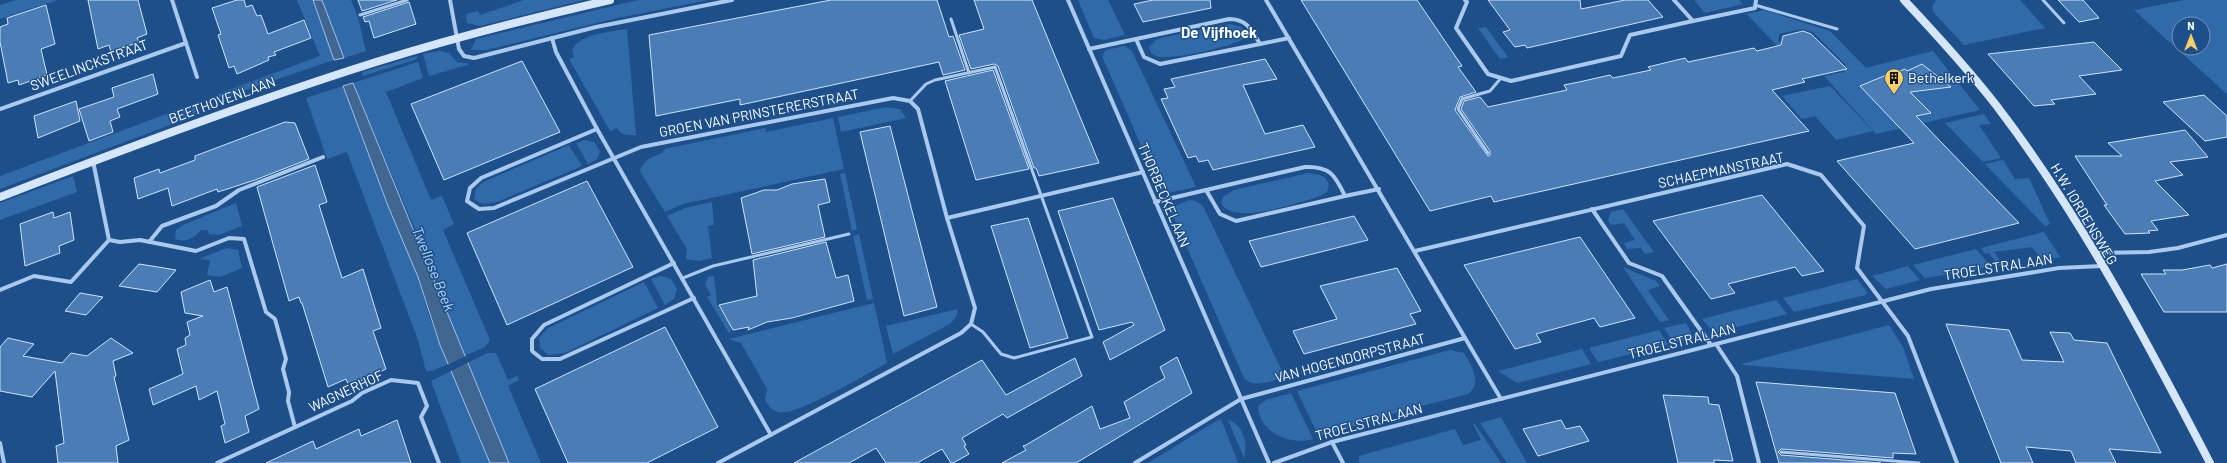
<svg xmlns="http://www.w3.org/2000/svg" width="2227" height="463" font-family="Barlow,sans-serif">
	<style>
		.green { fill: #316aa9; fill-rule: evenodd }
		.water { fill: #416690; stroke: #9dc4ee }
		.pier { fill: #1d508b }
		.building { fill: #4a7cb5; stroke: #cfe3f9 }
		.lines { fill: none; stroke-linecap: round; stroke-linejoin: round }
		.lane { stroke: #aac9ec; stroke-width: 3 }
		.street { stroke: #aac9ec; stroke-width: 4 }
		.secondary { stroke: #d6e6f9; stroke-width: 8 }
		.labels { text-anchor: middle; stroke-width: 3; stroke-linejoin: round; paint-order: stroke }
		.street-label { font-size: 14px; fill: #fff; stroke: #1d508b }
		.poi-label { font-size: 14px; fill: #fff; stroke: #1d508b; text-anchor: start }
		.neighbourhood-label { font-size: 15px; font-weight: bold; fill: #fff; stroke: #1d508b }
		.water-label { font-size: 15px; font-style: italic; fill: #b5d3f3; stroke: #1d508b }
	</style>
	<rect width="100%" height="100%" fill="#1d508b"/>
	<!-- green -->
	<g class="green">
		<polygon points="16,0 58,0 0,19 0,5"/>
		<polygon points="297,0 313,0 334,60 220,99 218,94 320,56"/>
		<polygon points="322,0 351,0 358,18 366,51 344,58"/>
		<polygon points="524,0 584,0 480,26 467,23 466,14 478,11 480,15"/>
		<polygon points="638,0 708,0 613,19 486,50 471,50 476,39"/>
		<polygon points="1078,0 1108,0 1125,35 1104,40 1094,38"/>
		<polygon points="1694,0 1739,0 1743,4 1705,13"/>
		<polygon points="1936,0 2020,0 2045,28 1964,45 1934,13 1932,7"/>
		<path d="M2184 0H2227V94L2134 10ZM2179 24H2203V48H2179Z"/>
		<polygon points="1764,10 1830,31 1866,68 1933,51 1980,110 1876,134 1824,76 1844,72 1846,65 1813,32 1802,29 1779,34 1778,40 1798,61 1792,62 1747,14"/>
		<path d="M1230 24 1241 27 1245 31 1242 40C1229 47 1174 59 1160 57 1154 56 1150 53 1149 47L1156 40 1165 37Z"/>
		<polygon points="1486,27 1508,57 1500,59 1478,28"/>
		<path d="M627 29 636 135C628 135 621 136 617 128L610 131 569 59 574 57 572 50C581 33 610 32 627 29Z"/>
		<polygon points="1124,46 1132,51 1196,187 1172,192 1161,191 1102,56 1106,50"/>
		<polygon points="440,51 449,53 457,62 470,64 429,76 423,54"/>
		<polygon points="417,56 417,59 363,76 362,72"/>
		<polygon points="418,62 423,78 386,92 431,200 442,196 454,224 443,230 490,340 485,347 464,356 418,236 353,83"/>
		<polygon points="343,86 388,206 418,277 429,316 448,364 432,371 426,371 418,340 347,152 327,159 306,98"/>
		<polygon points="1830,86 1873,131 1836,140 1815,116 1802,119 1782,96"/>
		<polygon points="196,103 199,114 0,189 0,176"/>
		<polygon points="886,107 900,109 906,118 841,132 838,117"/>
		<polygon points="1984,114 1991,124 1979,125 2001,158 1983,162 1945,123"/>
		<path d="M833 118 844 169 683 204 665 212 641 173 640 170C645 159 653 156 663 153L664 149 765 128 766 132Z"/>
		<polygon points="585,140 594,142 600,151 597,159 588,164 576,143"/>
		<polygon points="569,145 582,166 497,202 482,204 474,199 476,189 483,182"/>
		<polygon points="2003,160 2015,179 2029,178 2050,224 2045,226 1985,164"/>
		<polygon points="845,173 857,229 852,231 840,174"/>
		<path d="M1308 173C1318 174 1326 175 1329 185L1327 192 1318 197C1298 202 1233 227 1221 203L1223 197 1234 190Z"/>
		<polygon points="73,176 77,192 0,220 0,203"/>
		<path d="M1189 200 1196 201 1203 206 1285 377C1271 381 1255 389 1244 378L1171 211 1175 206Z"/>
		<polygon points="712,202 714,225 708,226 712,258 699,261 686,259 687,249 667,216 685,208"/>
		<path d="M236 203 242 226 219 235 209 234 208 230H201C195 238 185 243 175 239L176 230 183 225Z"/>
		<polygon points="1623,209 1654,252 1645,254 1641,248 1627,249 1624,243 1635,240 1624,223 1611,225 1608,220 1611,212"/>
		<polygon points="2044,232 2060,257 2042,260 2032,247 1994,252 2003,265 1999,266 1989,253 1985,254 1981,248"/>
		<polygon points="859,234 873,299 867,300 853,236"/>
		<polygon points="227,248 238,250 242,268 220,277 207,275 210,260 199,259"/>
		<polygon points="1976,249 1991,267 1925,278 1913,265"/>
		<polygon points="1908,266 1920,280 1886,289 1872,276"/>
		<polygon points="1623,267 1656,281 1660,286 1648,290 1669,320 1660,322"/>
		<polygon points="661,276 671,279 677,289 674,299 665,305 651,279"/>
		<polygon points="714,276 717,304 730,325 731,332 729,333 707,297 711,295 705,284 708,277"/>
		<polygon points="1857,279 1867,292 1866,295 1794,312 1783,298"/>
		<polygon points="644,282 658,308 565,353 548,355 540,348 539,338 548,328"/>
		<polygon points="1776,300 1787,314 1714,333 1702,319"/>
		<path d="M874 303 887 363C868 373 796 417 778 412 771 410 768 405 765 400L767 389 741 343 729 339Z"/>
		<polygon points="958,309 956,317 950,324 893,354 886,326"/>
		<polygon points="1686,323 1694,338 1674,343 1664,328"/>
		<polygon points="1889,325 1903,347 1914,379 1744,365 1741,364"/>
		<polygon points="1659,330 1668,345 1598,362 1589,348"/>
		<polygon points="1582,349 1591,364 1517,383 1498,371"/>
		<path d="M1450 350 1464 353C1471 365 1483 383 1468 394L1403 411 1319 437 1297 391Z"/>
		<polygon points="488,353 496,353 508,380 517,376 519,380 508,386 541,463 509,463 467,363"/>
		<polygon points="451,371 486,450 490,463 461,463 431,381"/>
		<path d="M1291 393 1313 439C1290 446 1259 433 1258 406L1266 400Z"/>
		<polygon points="1501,417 1527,463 1507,463 1480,423"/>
		<polygon points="1221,419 1238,463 1148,463 1213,423"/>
		<path d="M1228 420C1244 425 1248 444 1244 458Z"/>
		<polygon points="1473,424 1475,424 1501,463 1359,463 1359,456 1455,429 1463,445 1481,440"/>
	</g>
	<!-- water -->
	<g class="water">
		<polygon points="313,0 322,0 344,58 334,60"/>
		<polygon points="353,83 509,463 490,463 440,345 418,277 388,206 343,86"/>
	</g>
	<!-- pier -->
	<polygon class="pier" points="466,356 469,362 449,372 447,365"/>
	<!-- building -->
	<g class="building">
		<polygon points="88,0 138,0 147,34 137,38 139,42 111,52 109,45 98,49"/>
		<polygon points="237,0 244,0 246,7 252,5 257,16 261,15 268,34 304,20 311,38 274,52 276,55 268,57 269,60 237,74 234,66 229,68 218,35 221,34 212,8"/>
		<polygon points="358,0 397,0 362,11"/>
		<polygon points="831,0 937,0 949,37 953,36 965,70 943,75 939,62 740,105 740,99 656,116 649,35"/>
		<polygon points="974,0 1032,0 1099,163 1039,176 1036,168 1034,168 998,66 994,64 971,69 959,35 984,29"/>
		<polygon points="1153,0 1210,0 1211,8 1143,22 1134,4"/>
		<polygon points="1301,0 1417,0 1462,66 1458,67 1476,92 1460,97 1455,110 1488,156 1490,155 1490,151 1461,109 1464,101 1480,97 1488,107 1567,90 1564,85 1579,82 1610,75 1613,78 1651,70 1648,67 1685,58 1688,62 1754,48 1757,51 1781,45 1783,36 1803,31 1811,34 1847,69 1802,79 1805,82 1772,90 1809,131 1494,202 1491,196 1430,211"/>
		<polygon points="1488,0 1580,0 1581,9 1625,0 1648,0 1663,17 1527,48 1525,45 1515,47 1503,32 1510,30"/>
		<polygon points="2058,0 2083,0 2099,18 2079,22"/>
		<polygon points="409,2 416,24 374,38 369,21 365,22 363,17"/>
		<polygon points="46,5 55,44 41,49 47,75 19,85 18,80 8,83 0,42 0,27 8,24 7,18"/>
		<polygon points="2094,42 2122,70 2079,76 2096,94 2051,100 2055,104 2034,106 1988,54"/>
		<polygon points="1265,59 1277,79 1243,85 1265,134 1303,125 1315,147 1213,170 1208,160 1199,162 1196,156 1188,158 1161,99 1168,98 1164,89 1175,87 1171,79"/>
		<polygon points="522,61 560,132 444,180 411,104"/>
		<polygon points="1922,64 1951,87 1910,92 1931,113 1916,116 2019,223 1915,249 1837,161 1914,143 1860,86 1891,73 1893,74 1905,69 1907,71"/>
		<polygon points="993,70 1029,169 976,180 945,81"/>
		<polygon points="153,74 158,94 117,109 120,117 110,121 113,132 89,141 79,109 114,97 112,88"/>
		<polygon points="2204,95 2227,116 2227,137 2205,141 2163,102"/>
		<polygon points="76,101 80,121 38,138 34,116"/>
		<polygon points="285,122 295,123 309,159 255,180 218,192 217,189 172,206 168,188 138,199 134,178 159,169 160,173 195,160 195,156"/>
		<polygon points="890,126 937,307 904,316 860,132"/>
		<polygon points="2185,130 2208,157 2170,162 2183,175 2155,181 2189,215 2151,221 2158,230 2148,231 2150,233 2125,234 2104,205 2107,205 2075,156 2122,156 2108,143"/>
		<polygon points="315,165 327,202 319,205 342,278 363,269 381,328 373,331 386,369 349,386 346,379 328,387 302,303 301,303 299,297 289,301 257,187"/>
		<polygon points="825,179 830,202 818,205 825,237 752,254 741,198 764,190 777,190 792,184"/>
		<polygon points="587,181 633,267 507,325 467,233"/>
		<polygon points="1762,195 1824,271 1802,276 1795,267 1728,284 1735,293 1711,299 1653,221"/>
		<polygon points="1113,198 1165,330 1110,360 1103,342 1134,325 1132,322 1099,330 1058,211"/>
		<polygon points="53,212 54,218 70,212 74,240 59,246 60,253 25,266 20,224"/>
		<polygon points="1354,216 1368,240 1261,267 1249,241"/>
		<polygon points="1028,218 1068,338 1030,348 991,226"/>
		<polygon points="1580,237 1635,318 1600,327 1594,318 1536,334 1541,342 1515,349 1464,265"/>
		<polygon points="826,242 836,278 848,275 854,301 792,318 767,322 748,330 749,327 733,330 719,305 757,296 753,260"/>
		<polygon points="139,264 158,267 176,270 157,292 119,286"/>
		<polygon points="2227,264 2227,312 2164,312 2141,274 2166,274 2163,270 2182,270 2210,265 2212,268"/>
		<polygon points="1397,268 1421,311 1410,314 1416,324 1304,354 1293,331 1337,319 1320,286"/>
		<polygon points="210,280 214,292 227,287 259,409 245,416 249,432 225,443 221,426 225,424 217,391 199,400 196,386 153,405 149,389 183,374 177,349 186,345 185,338 190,335 187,322 203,316 185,313 181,292"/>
		<polygon points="80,293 103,297 86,315 65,311"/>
		<polygon points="1946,324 2009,330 2022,360 2064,362 2050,332 2070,333 2074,340 2107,343 2161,453 2109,449 2116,463 2076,463 2071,451 2026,447 2033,463 2001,463"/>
		<polygon points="665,327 718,427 647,463 568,463 535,389"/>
		<polygon points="8,338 34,344 23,356 62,363 71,353 87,356 111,338 133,353 113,361 116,376 114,377 129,440 116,446 118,463 58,463 56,446 64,443 55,371 32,397 0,391 0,347"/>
		<polygon points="1177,357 1192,393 1076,463 1002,463 1026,450 1023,446 1026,445 1092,406 1100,429 1130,418 1124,402 1165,378 1160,367"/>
		<polygon points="1075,358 1082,376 1007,418 1003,414 962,438 966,445 964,446 969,454 953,463 951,463 942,449 917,463 886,463 876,448 849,463 794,463 982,360 1006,395"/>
		<polygon points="1756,382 1895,393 1916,454 1893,453 1893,458 1781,449 1778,452 1781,455 1881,463 1779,463"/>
		<polygon points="1663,395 1708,397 1709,404 1719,405 1733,461 1714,460 1714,463 1678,463"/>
		<polygon points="397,420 411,463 266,463 313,441 316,449 359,429 361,436"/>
		<polygon points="1561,420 1566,429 1580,426 1589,441 1538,456 1523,429"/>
	</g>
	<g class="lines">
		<!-- lane -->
		<g class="lane">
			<polyline points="2043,0 2064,23"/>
			<polyline points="1755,5 1837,29"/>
			<polyline points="360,15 407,0"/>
			<polyline points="951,19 969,73"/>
			<polyline points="910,101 926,84 935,80 995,67 1092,337 1014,358 1001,354 983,332 971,324"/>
			<polyline points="1488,153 1458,109 1462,99 1490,91 1501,78"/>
			<polyline points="683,278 713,266 849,234"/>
			<polyline points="1781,452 1919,463"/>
		</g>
		<!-- street -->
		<g class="street">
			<polyline points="172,0 197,77"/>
			<polyline points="450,0 459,49 464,56 474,58 596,27 732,0"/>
			<polyline points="1068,0 1269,463"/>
			<polyline points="1266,0 1501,399"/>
			<polyline points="1465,0 1467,2 1456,28 1488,74 1511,81 1621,56 1630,35 1693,21 1674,0"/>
			<path d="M1229 19C1247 19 1252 30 1260 44L1160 64 1144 57 1136 39Z"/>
			<polyline points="1693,21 1755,8 1756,0"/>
			<polyline points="552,38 556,52 597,129 771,435"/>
			<polyline points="1260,44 1289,38"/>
			<polyline points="1089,49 1136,39"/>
			<polyline points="0,109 186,43"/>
			<polyline points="597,129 481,178 470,188 467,201 479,209 494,208 641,147 893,98 910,101 918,109 947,218 975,308 971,324 961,333 718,463"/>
			<polyline points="93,161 109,240 120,242 140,240 196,251 229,238 244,239 266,312 275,319 286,359 283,369 289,392 288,401 295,427"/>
			<path d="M1305 167C1330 166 1335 175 1345 196L1236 221 1220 214 1206 190Z"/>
			<polyline points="1345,196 1379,189"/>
			<polyline points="1155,202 1206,190"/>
			<polyline points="1592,209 1629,263 1662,276 1711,345"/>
			<polyline points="947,218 1143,172"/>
			<polyline points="149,242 162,226 216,206 239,190 323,157"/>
			<polyline points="1415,251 1787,164 1821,175 1864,226 1857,268 1908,336 1957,463"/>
			<polyline points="2096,253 2149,252 2178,248 2227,235"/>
			<polyline points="674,263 544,325 532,339 532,351 542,359 560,359 694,298"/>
			<polyline points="0,290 34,276 71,282 109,240"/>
			<polyline points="1716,344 1737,376 1759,463"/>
			<polyline points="1332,442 1343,463"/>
			<polyline points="0,443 4,463"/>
			<polyline points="217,463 352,401 362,393 391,380 418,383 427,406 421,417 439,463"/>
			<polyline points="1135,463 1241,399 1465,338"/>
			<polyline points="1274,463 1332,442 1931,289 2059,268 2102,266"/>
		</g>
		<!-- secondary -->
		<g class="secondary">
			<path d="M1904 0C1936 34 1967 68 1996 105 2081 216 2146 340 2210 463"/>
			<path d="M0 197C124 149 249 102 376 62 453 38 531 18 610 0"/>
		</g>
	</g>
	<!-- icons -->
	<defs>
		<symbol id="building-pin" viewBox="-11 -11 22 30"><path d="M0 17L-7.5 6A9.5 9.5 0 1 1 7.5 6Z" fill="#fcce68" stroke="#1d508b"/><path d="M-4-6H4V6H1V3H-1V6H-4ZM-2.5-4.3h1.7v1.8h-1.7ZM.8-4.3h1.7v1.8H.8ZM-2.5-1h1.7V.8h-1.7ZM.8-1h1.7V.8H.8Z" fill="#111"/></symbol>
	</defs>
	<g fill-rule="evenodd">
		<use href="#building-pin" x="1883" y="67" width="22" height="30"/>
	</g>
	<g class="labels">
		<!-- street labels -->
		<g class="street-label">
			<text transform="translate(89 65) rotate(-20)" y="5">SWEELINCKSTRAAT</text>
			<text transform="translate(222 100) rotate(-20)" y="5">BEETHOVENLAAN</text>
			<text transform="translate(759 113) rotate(-11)" y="5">GROEN VAN PRINSTERERSTRAAT</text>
			<text transform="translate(1721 170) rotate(-12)" y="5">SCHAEPMANSTRAAT</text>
			<text transform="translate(1164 195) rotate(67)" y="5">THORBECKELAAN</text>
			<text transform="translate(2084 214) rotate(59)" y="5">H.W. IORDENSWEG</text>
			<text transform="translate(1998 267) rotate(-9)" y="5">TROELSTRALAAN</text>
			<text transform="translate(1682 341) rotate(-14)" y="5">TROELSTRALAAN</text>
			<text transform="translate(1350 358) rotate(-15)" y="5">VAN HOGENDORPSTRAAT</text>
			<text transform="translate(346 391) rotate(-25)" y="5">WAGNERHOF</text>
			<text transform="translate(1369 422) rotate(-15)" y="5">TROELSTRALAAN</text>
		</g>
		<!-- poi labels -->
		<g class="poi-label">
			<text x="1908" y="83">Bethelkerk</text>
		</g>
		<!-- neighbourhood labels -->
		<g class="neighbourhood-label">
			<text x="1219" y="38">De Vijfhoek</text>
		</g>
		<!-- water labels -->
		<g class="water-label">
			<text transform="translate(433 269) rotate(68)" y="5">Twellose Beek</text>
		</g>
	</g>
	<!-- north arrow -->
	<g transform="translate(2191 36)"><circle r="19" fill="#1d508b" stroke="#7796b9"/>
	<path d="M0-3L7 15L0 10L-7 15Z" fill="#fcce68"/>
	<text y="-6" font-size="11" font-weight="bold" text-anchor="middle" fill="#ffffff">N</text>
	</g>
</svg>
